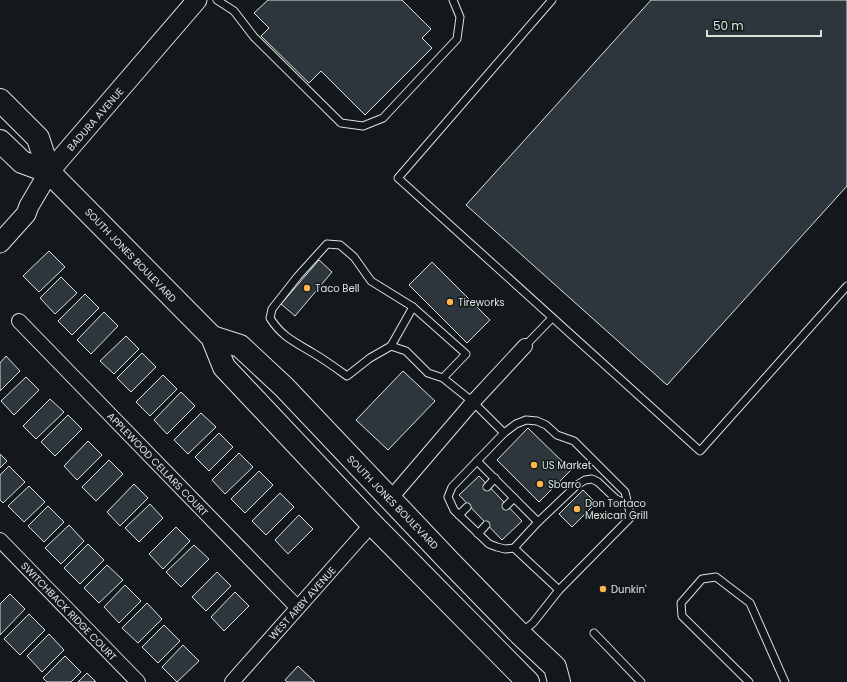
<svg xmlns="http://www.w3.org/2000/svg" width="847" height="682" font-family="Poppins,sans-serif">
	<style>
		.building { fill: #2c363c; stroke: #d8e6dc }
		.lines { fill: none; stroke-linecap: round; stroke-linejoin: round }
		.lane-casing { stroke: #d8e6dc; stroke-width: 9 }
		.street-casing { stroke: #d8e6dc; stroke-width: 16 }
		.secondary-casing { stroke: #d8e6dc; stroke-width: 21 }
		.primary-casing { stroke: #d8e6dc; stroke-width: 24 }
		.lane { stroke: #14181c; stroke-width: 7 }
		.street { stroke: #14181c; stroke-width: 14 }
		.secondary { stroke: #14181c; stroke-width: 19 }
		.primary { stroke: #14181c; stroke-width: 22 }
		.poi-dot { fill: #ffb74d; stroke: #14181c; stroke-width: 1.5 }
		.labels { text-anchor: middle; stroke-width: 3; stroke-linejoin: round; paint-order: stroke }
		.street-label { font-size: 10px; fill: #d8e6dc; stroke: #14181c }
		.poi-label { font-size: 10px; fill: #d8e6dc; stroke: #14181c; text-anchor: start }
	</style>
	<rect width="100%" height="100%" fill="#14181c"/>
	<!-- building -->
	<g class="building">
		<polygon points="268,0 402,0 431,29 422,38 432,48 365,115 321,71 309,83 261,36 269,28 254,13"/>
		<polygon points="651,0 847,0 847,186 667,385 466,205"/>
		<polygon points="49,251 65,267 39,292 23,276"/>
		<polygon points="319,260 332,272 295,316 281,304"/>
		<polygon points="432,262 490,320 467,343 409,285"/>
		<polygon points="61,277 77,293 55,314 40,298"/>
		<polygon points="85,294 99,308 72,335 58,321"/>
		<polygon points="104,312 118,326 91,354 77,340"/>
		<polygon points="126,336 139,349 114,374 100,361"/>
		<polygon points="142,353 156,367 131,392 117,378"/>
		<polygon points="6,356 20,371 0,391 0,363"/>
		<polygon points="403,371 435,401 388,450 356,420"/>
		<polygon points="163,375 177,389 150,416 136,402"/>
		<polygon points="26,377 39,390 14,415 1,401"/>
		<polygon points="181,392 195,406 167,434 154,420"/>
		<polygon points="50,399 64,412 36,439 23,426"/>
		<polygon points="201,413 216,427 188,454 174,440"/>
		<polygon points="68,415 82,429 55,456 41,442"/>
		<polygon points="528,428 571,470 539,502 497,460"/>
		<polygon points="219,433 233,447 209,471 195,457"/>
		<polygon points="88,441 102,455 77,480 64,466"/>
		<polygon points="239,453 253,467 225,494 212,480"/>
		<polygon points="0,454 7,461 0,468"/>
		<polygon points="109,460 123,474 96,501 82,487"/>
		<polygon points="9,466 25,482 3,503 0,500 0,475"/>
		<polygon points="259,471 273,485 245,513 231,499"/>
		<polygon points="479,476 522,521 502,540 459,495"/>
		<polygon points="134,484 148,498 120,526 107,512"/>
		<polygon points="29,486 45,502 24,522 8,506"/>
		<polygon points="583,490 596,503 572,527 559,514"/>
		<polygon points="280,493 294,507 266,535 252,521"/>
		<polygon points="150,504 163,518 139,542 125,528"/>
		<polygon points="48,506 64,522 44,542 28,526"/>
		<polygon points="299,515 313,529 288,554 275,540"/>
		<polygon points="69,525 84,541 61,564 45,548"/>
		<polygon points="176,527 190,541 163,569 149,554"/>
		<polygon points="88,544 104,560 80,584 64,568"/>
		<polygon points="194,545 209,559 181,587 166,572"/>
		<polygon points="107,565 123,580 99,603 84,588"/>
		<polygon points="217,572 231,586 206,611 192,597"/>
		<polygon points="125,585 141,601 119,623 104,607"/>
		<polygon points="235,592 249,606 224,631 211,617"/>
		<polygon points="10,594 25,609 0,635 0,604"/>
		<polygon points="147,603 162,619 138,643 122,628"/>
		<polygon points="29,614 45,630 20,655 4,639"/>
		<polygon points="164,625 180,641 158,663 142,647"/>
		<polygon points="49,634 64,650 42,672 27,656"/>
		<polygon points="183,645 199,661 177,682 162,667"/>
		<polygon points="65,656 81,672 71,682 47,682 43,678"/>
		<polygon points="298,666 315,682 287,682 285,680"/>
		<polygon points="87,673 96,682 78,682"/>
	</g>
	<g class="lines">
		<defs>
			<g id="lane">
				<polyline points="217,0 234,11 254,37 341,123 363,126 383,118 457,39 460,17 453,0"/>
				<polyline points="552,0 398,178 700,451 847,286"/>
				<polyline points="391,346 413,307"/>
				<polyline points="525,346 552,318"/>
				<path d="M443 378 466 354 413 307 371 281 354 257 340 245 327 244 298 276 272 309 270 318C282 337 295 342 313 353 325 360 336 368 347 376L370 358 391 346 406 351 428 373 443 378 473 402 504 433 452 487 448 497 454 510 459 515 489 544 497 547 505 549 514 548 559 590 533 623 522 632"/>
				<polyline points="504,433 516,424 526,420 537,421 546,425 557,435 574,441 625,492 631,517 559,590"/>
				<polyline points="477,461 538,522 514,548"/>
				<polyline points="487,487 495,478"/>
				<polyline points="506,506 514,498"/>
				<polyline points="459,515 467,507"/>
				<polyline points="538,522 577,485 585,480 592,479 598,482 616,499 627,504"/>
				<polyline points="478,534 486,525"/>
				<polyline points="594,633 641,682"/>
				<polyline points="749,682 682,616 681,603 702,579 716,577 750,603 785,682"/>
			</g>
			<g id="street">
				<polyline points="19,321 297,607"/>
				<polyline points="390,499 473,402 525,346"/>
				<polyline points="0,540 138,682"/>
				<polyline points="232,682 372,524"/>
			</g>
			<polyline id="secondary" points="0,243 26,214 29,206 49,172 197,0"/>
			<g id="primary">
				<polyline points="0,100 38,138 49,172"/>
				<polyline points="0,141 22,162 49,172 212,337 224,367 372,524 528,682"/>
				<polyline points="212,337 240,346 284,387 449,561 520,634 555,667 559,682"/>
			</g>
		</defs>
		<!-- lane casing -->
		<use href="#lane" class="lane-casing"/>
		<!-- street casing -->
		<use href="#street" class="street-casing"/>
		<!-- secondary casing -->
		<use href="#secondary" class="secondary-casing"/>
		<!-- primary casing -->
		<use href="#primary" class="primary-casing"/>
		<!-- lane -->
		<use href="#lane" class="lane"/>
		<!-- street -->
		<use href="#street" class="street"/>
		<!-- secondary -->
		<use href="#secondary" class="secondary"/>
		<!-- primary -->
		<use href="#primary" class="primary"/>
	</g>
	<!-- markers -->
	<g class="poi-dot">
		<circle cx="307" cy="288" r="4"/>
		<circle cx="450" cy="302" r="4"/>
		<circle cx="534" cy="465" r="4"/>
		<circle cx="540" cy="484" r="4"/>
		<circle cx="577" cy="509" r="4"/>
		<circle cx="603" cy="589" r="4"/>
	</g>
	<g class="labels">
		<!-- street labels -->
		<g class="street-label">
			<text transform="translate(95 119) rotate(-49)" y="4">BADURA AVENUE</text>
			<text transform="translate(131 255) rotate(46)" y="4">SOUTH JONES BOULEVARD</text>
			<text transform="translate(158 464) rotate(46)" y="4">APPLEWOOD CELLARS COURT</text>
			<text transform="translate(393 502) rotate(46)" y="4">SOUTH JONES BOULEVARD</text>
			<text transform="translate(302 603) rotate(-48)" y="4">WEST ARBY AVENUE</text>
			<text transform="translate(69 611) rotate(46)" y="4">SWITCHBACK RIDGE COURT</text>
		</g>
		<!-- poi labels -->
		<g class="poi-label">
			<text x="315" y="292">Taco Bell</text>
			<text x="458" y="306">Tireworks</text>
			<text x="542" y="469">US Market</text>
			<text x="548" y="488">Sbarro</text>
			<text x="585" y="507">Don Tortaco<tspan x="585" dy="12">Mexican Grill</tspan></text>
			<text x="611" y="593">Dunkin'</text>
		</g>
	</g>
	<!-- scale -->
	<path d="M707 30v6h114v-6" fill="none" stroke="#d8e6dc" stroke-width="2"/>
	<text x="713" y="30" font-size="12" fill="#d8e6dc" stroke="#14181c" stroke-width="3" paint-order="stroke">50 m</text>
</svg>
